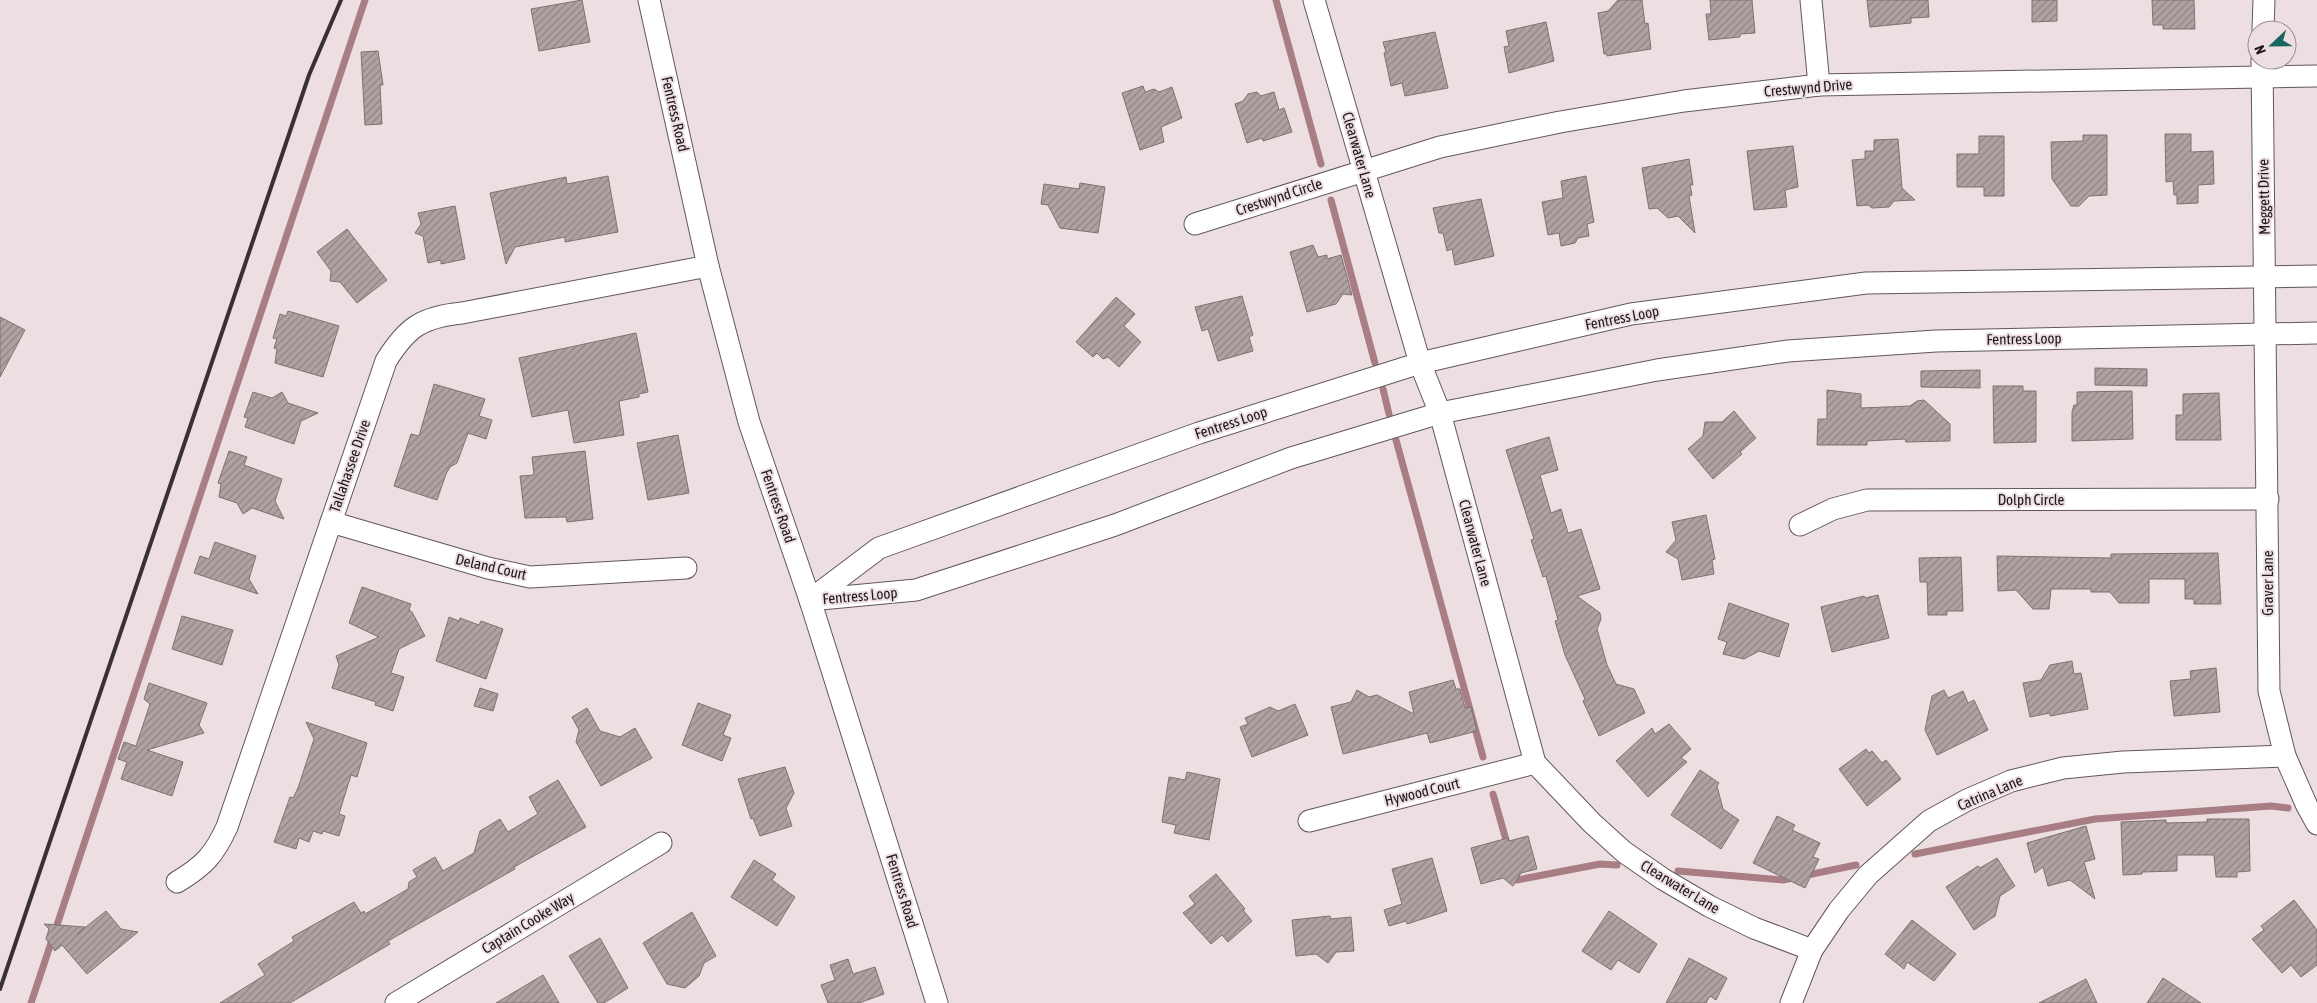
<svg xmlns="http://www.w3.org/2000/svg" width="2317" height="1003" font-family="'Asap Condensed',sans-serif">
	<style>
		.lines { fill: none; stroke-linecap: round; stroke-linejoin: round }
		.stream { stroke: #a87e84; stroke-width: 7 }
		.building { fill: url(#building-hatch); stroke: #7d7172 }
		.minor-casing { stroke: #625758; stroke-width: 23 }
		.minor { stroke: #fff; stroke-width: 21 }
		.rail { stroke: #383133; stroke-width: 4 }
		.labels { text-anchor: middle; stroke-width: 4; stroke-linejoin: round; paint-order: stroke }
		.street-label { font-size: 15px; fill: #1c1718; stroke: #eddfe1 }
	</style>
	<defs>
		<pattern id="building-hatch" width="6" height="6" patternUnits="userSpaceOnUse" patternTransform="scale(1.25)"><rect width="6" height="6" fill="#afa2a3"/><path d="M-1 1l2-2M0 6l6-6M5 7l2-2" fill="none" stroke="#8e8384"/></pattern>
	</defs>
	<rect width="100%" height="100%" fill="#eddfe1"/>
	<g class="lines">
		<!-- stream -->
		<g class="stream">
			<polyline points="1276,0 1321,164"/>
			<polyline points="1331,200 1375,363"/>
			<polyline points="1383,389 1389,414"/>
			<polyline points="1396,440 1483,757"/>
			<polyline points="1493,794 1508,847"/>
			<polyline points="1915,854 2095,819 2271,806 2288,808"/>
			<polyline points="1678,871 1783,880 1856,865"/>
			<polyline points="1515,872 1517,880 1600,864 1617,865"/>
			<polyline points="31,1003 365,0"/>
		</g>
	</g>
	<!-- building -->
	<g class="building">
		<polygon points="582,0 590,42 539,51 531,9"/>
		<polygon points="1618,0 1642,0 1645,24 1648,23 1651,49 1607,56 1607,54 1604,54 1598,13 1608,11"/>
		<polygon points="1710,0 1752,0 1755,33 1740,34 1740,37 1709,40 1706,14 1711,14"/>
		<polygon points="1867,0 1928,0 1929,17 1911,18 1911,23 1870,27"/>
		<polygon points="2032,0 2057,0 2057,21 2032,22"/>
		<polygon points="2152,0 2194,0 2195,29 2163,29 2163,25 2153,25"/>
		<polygon points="1546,22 1554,61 1509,73 1504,47 1509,46 1506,31"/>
		<polygon points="1435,32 1448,88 1405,96 1402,83 1391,86 1384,53 1386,52 1383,42"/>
		<polygon points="378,51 383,85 380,85 382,124 365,125 361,52"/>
		<polygon points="1143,86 1145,92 1154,89 1159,92 1172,87 1182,118 1161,127 1164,142 1140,150 1122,93"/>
		<polygon points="1257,92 1261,96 1274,92 1279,110 1284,108 1292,132 1263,141 1262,138 1247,143 1235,104 1243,101 1248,94"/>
		<polygon points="2165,134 2191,134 2191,152 2213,151 2214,184 2198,185 2198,203 2177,204 2177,195 2174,195 2173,181 2166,182"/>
		<polygon points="2083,135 2107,135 2107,195 2089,196 2079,206 2071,206 2052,179 2051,142 2083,141"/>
		<polygon points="1979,136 2004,136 2004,196 1984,196 1984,187 1957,187 1957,154 1979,154"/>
		<polygon points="1898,139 1902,188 1915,200 1894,201 1889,207 1872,208 1868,205 1857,206 1852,160 1865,159 1865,151 1874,151 1874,140"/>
		<polygon points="1793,146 1798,187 1785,190 1787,207 1754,210 1747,151"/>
		<polygon points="1689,159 1693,185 1690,185 1692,195 1689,196 1695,233 1678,216 1668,218 1657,208 1649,209 1642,168"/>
		<polygon points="608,176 618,232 565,242 565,237 515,247 506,264 490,193 566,177 567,184"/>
		<polygon points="1586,176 1594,222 1587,224 1589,236 1578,238 1575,243 1561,246 1559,233 1548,235 1542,202 1563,198 1561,181"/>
		<polygon points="1080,183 1105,187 1098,233 1060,228 1048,205 1041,204 1044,184 1079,189"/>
		<polygon points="1481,199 1494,256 1455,265 1452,249 1447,251 1443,233 1439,233 1433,208"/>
		<polygon points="455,206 465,259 441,264 441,260 428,263 423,236 415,233 421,224 418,213"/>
		<polygon points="347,229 387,280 357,303 340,282 330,281 331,271 317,252"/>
		<polygon points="1313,245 1318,257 1327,255 1327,259 1341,255 1352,295 1343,294 1336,304 1307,312 1290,252"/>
		<polygon points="1242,296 1253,335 1249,337 1253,351 1218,361 1208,329 1202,331 1195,307"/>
		<polygon points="1116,297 1135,314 1124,326 1141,342 1119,367 1108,357 1103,359 1097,353 1093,357 1076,342"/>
		<polygon points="288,311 339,326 323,377 275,363 277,349 274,348 277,339 273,338 280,314 286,316"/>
		<polygon points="0,317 25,330 0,377"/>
		<polygon points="636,333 648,392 639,394 639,397 619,401 624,435 574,443 568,410 532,417 519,358"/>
		<polygon points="2095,368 2147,369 2147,386 2095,385"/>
		<polygon points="1980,370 1980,388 1921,387 1921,371"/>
		<polygon points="434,384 485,399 479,416 492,420 486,439 468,433 457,463 450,467 446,474 437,500 394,486 411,434 419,436"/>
		<polygon points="1993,386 2023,386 2023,391 2036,391 2036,442 1994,443"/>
		<polygon points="1827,390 1861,394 1861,408 1910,406 1917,401 1924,400 1950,424 1950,441 1906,442 1905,439 1867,441 1867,445 1817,445 1818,419 1827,419"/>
		<polygon points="2132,391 2133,439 2072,441 2072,412 2074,405 2077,405 2077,392"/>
		<polygon points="253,392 272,398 282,392 288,403 318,413 301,421 294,444 245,427 248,418 244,417"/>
		<polygon points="2219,393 2221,440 2176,440 2176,415 2183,415 2183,394"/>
		<polygon points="1734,411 1756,438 1740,452 1742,454 1713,479 1688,449 1703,436 1705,422 1722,422"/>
		<polygon points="678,435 689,493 648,500 637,443"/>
		<polygon points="1549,437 1558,470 1540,475 1551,513 1561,509 1568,533 1581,529 1600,589 1577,596 1600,613 1601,619 1597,629 1607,665 1616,684 1634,689 1645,713 1599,736 1583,701 1585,699 1565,655 1555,621 1558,620 1546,576 1543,577 1531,540 1534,539 1506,450"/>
		<polygon points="229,451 247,457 244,465 282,479 275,501 284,519 252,508 243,514 237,503 219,497 221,484 218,483"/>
		<polygon points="585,451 593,519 567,522 566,517 525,518 520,476 534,475 532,457"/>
		<polygon points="1706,515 1715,559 1712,560 1714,574 1682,580 1678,559 1666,552 1676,540 1672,522"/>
		<polygon points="215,542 256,556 249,579 258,594 194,573 200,556 209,559"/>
		<polygon points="2218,553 2221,604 2194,604 2194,599 2185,599 2185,579 2149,579 2149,603 2119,603 2110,592 2091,592 2091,589 2051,589 2049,609 2033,609 2016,590 1998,591 1997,556 2111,558 2111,554"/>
		<polygon points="1961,557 1963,611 1947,611 1947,615 1928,615 1927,582 1920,582 1919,558"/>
		<polygon points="362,587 411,604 409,610 412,612 425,636 399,649 391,673 404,677 393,711 375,705 376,702 332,688 339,665 336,656 379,637 349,623"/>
		<polygon points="1878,595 1889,638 1832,652 1821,607 1864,596 1865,598"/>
		<polygon points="1729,603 1789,624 1779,657 1759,651 1744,659 1723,654 1727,642 1718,639"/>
		<polygon points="182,616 233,630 222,665 172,649"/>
		<polygon points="449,617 459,621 460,618 479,625 481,621 503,629 486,679 436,661"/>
		<polygon points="2072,661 2074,674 2081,673 2088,709 2050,716 2050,713 2030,717 2023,683 2041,680 2050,665"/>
		<polygon points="2216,668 2220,712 2174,716 2170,681 2191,679 2190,671"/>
		<polygon points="1453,680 1456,689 1460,689 1465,708 1471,707 1477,731 1430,743 1427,733 1343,754 1331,707 1351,702 1357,690 1369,697 1377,695 1414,714 1409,692"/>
		<polygon points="149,683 207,703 199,725 204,733 147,750 183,762 172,796 121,779 127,762 118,759 124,742 136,746 150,704 144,699"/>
		<polygon points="480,688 498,694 493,711 474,706"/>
		<polygon points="1944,690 1948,698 1963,691 1968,703 1974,700 1988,730 1937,755 1925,730 1932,696"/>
		<polygon points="698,703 731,715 723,735 731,738 722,761 682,745"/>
		<polygon points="1295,704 1308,735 1252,757 1240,727 1248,724 1245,718 1270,707 1278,711"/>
		<polygon points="587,708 600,731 620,737 635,728 652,758 601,786 576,742 579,730 572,717"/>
		<polygon points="306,722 367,743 357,777 351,775 339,814 345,816 339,836 323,831 322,834 313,831 309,842 299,838 296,849 274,842 290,797 293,798 298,788 314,739"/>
		<polygon points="1669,724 1691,749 1681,758 1687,762 1648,797 1616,761 1652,728 1655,734"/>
		<polygon points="1866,749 1869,753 1872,751 1882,763 1886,760 1901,779 1867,806 1839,769"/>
		<polygon points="785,767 794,793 786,808 792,826 760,836 753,818 751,819 738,779"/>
		<polygon points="1700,770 1719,783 1717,786 1723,809 1739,820 1721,849 1671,815"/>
		<polygon points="1187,772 1220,779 1209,840 1174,833 1176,825 1162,822 1169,777 1185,780"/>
		<polygon points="558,780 586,827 514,867 515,869 388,941 390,944 290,1003 220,1003 265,975 258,964 294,941 292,937 354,902 361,913 364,911 365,914 408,889 409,882 417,877 413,870 435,857 443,871 474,853 480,831 500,819 508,832 538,814 529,797"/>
		<polygon points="1777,816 1795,825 1792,830 1820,843 1813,857 1819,859 1805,888 1753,863"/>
		<polygon points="2207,819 2249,819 2250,871 2237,872 2237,877 2216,877 2214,855 2177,855 2177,871 2142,872 2142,874 2123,875 2121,822 2166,820 2166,823 2207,822"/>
		<polygon points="2086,826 2095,859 2084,862 2095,899 2070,880 2048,886 2043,867 2035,873 2027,843"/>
		<polygon points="1528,836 1537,869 1521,873 1513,886 1503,878 1481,884 1471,848 1508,838 1509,841"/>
		<polygon points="1432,858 1447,911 1407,924 1406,921 1389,926 1384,910 1402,904 1392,869"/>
		<polygon points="1997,858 2015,886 2000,896 1995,916 1974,930 1946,887 1978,866 1980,868"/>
		<polygon points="754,860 776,874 772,880 795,897 777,926 731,897"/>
		<polygon points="1216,874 1245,909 1243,910 1252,921 1228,942 1222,935 1211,944 1183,913 1195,904 1189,896"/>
		<polygon points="2294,900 2317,930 2317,965 2301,977 2291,965 2282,973 2252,939 2264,930 2261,926"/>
		<polygon points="106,911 121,929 138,932 87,974 62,945 55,951 46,939 49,929 44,924 85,927 77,934"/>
		<polygon points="1609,911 1657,944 1639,973 1618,960 1611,970 1582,951"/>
		<polygon points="692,912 716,956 704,963 699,976 685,988 667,984 643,943"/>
		<polygon points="1330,916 1331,919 1351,917 1354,951 1336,952 1328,963 1316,954 1296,956 1292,920"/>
		<polygon points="1912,920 1956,954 1934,981 1907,962 1904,969 1885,954"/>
		<polygon points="600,938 628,988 604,1003 598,1003 569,956"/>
		<polygon points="1689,958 1727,978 1716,1000 1710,996 1706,1003 1666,1003"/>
		<polygon points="848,959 853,974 875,967 884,994 859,1003 828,1003 821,985 835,980 830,965"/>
		<polygon points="543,975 559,1003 496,1003"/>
		<polygon points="2163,978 2201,1003 2147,1003"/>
		<polygon points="2086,979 2097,1003 2039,1003"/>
	</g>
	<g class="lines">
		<defs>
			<g id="minor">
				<polyline points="649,0 708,266 749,422 810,600 937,1003"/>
				<polyline points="1314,0 1420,363 1440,413 1535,763 1592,823 1624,852 1663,879 1709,906 1754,928 1812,950"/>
				<polyline points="1811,0 1819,85"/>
				<polyline points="2263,30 2264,0"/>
				<polyline points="2262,60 2269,691 2285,756 2307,806 2317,824"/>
				<polyline points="1195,224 1440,147 1560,122 1684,101 1819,85 2317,76"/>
				<polyline points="331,522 488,568 530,577 686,568"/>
				<polyline points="1800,525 1833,509 1867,500 2268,499"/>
				<polyline points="810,600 879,548 1199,433 1420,363 1631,314 1866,283 2317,276"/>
				<polyline points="810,600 916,590 1115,525 1291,458 1440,413 1657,370 1788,351 1936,341 2317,333"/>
				<polyline points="1309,821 1535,763"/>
				<path d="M177 882C204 866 214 855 227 827L386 361C407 327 422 317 462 313L708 266"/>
				<polyline points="396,1003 661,843"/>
				<polyline points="1791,1003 1812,950 1839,910 1868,875 1929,821 1967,800 2011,781 2063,768 2123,762 2285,756"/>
			</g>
		</defs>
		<!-- minor casing -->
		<use href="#minor" class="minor-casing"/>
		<!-- minor -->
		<use href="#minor" class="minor"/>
		<!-- rail -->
		<polyline class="rail" points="0,989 309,75 341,0"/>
	</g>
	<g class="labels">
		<!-- street labels -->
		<g class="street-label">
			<text transform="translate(1808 88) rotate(-5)" y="5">Crestwynd Drive</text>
			<text transform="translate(675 114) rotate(77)" y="5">Fentress Road</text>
			<text transform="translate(1359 155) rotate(74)" y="5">Clearwater Lane</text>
			<text transform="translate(1279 197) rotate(-18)" y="5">Crestwynd Circle</text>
			<text transform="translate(2264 197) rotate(-91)" y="5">Meggett Drive</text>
			<text transform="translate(1622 318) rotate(-11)" y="5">Fentress Loop</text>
			<text transform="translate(2024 339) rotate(-1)" y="5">Fentress Loop</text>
			<text transform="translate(1231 423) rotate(-18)" y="5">Fentress Loop</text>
			<text transform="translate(350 466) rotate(-71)" y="5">Tallahassee Drive</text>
			<text x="2031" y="505">Dolph Circle</text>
			<text transform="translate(778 506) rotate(71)" y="5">Fentress Road</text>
			<text transform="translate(1475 543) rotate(75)" y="5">Clearwater Lane</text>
			<text transform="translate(491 567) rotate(13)" y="5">Deland Court</text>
			<text transform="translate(2268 583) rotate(-90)" y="5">Graver Lane</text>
			<text transform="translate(860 596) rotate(-5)" y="5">Fentress Loop</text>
			<text transform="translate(1422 792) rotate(-14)" y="5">Hywood Court</text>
			<text transform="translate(1990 793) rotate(-23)" y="5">Catrina Lane</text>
			<text transform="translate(1680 887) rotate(31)" y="5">Clearwater Lane</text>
			<text transform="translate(902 891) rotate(73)" y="5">Fentress Road</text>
			<text transform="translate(528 923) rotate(-31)" y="5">Captain Cooke Way</text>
		</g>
	</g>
	<!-- north arrow -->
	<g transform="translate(2272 45) rotate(248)"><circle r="24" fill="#eddfe1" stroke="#998f91"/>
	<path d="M0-4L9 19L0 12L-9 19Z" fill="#196661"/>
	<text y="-8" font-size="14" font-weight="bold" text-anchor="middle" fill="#1c1718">N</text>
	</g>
</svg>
